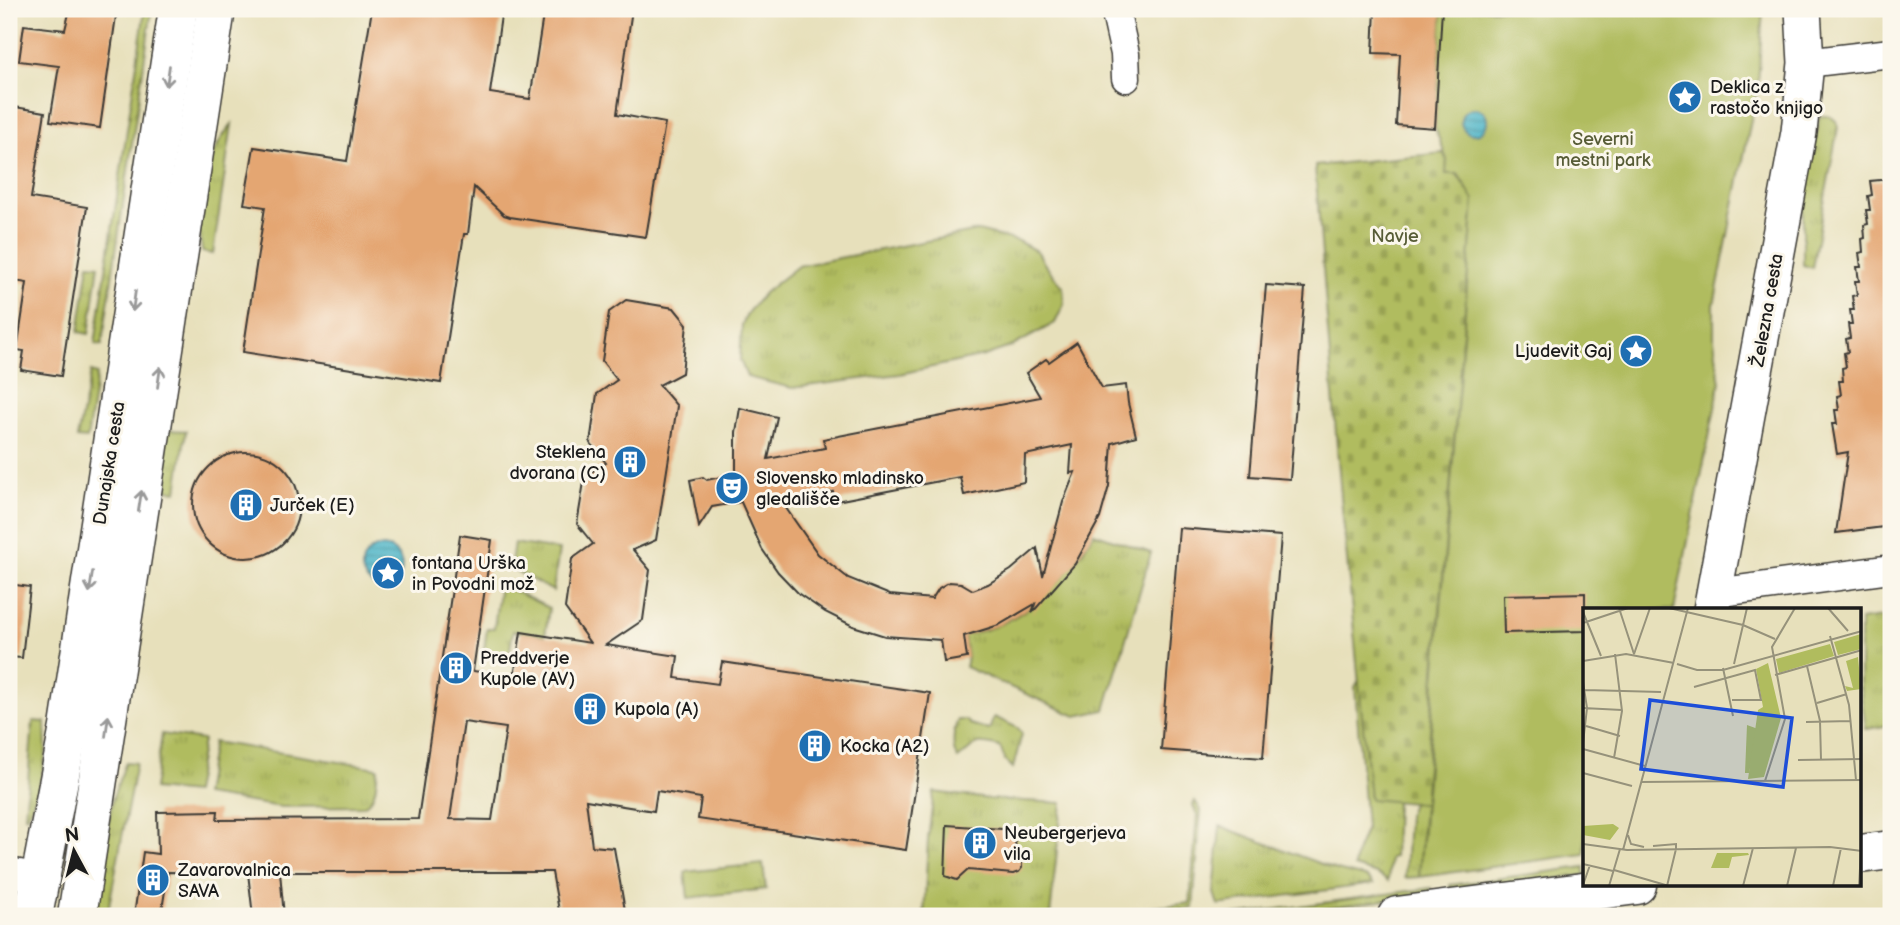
<svg xmlns="http://www.w3.org/2000/svg" width="1900" height="925" font-family="'Balsamiq Sans',sans-serif">
	<style>
		.grass { fill: url(#grass-tufts); stroke: #666c3d; stroke-width: 2 }
		.cemetery { fill: url(#cemetery-stones); stroke: #666c3d; stroke-width: 2 }
		.park { fill: #b0bc5e; stroke: #666c3d; stroke-width: 2 }
		.water { fill: url(#water-rules); stroke: #326872; stroke-width: 2 }
		.building { fill: #e4a672; fill-rule: evenodd }
		.lines { fill: none; stroke-linecap: round; stroke-linejoin: round }
		.minor-casing { stroke: #3a3934; stroke-width: 31 }
		.tertiary-casing { stroke: #3a3934; stroke-width: 38 }
		.secondary-casing { stroke: #3a3934; stroke-width: 41 }
		.primary-casing { stroke: #3a3934; stroke-width: 41 }
		.minor { stroke: #fff; stroke-width: 28 }
		.tertiary { stroke: #fff; stroke-width: 35 }
		.secondary { stroke: #fff; stroke-width: 38 }
		.primary { stroke: #fff; stroke-width: 38 }
		.oneway { stroke: #999 }
		.labels { text-anchor: middle; stroke-width: 6; stroke-linejoin: round; paint-order: stroke }
		.poi-label { font-size: 18px; fill: #1c1c1c; stroke: #fbf7ec; text-anchor: start }
		.park-label { font-size: 18px; fill: #575c36; stroke: #fbf7ec }
		.street-label { font-size: 18px; fill: #1c1c1c; stroke: #fbf7ec }
		.inset-road { fill: none; stroke: #96927b; stroke-width: 2 }
		.view { fill: #1d4ed8; fill-opacity: 0.15; stroke: #1d4ed8; stroke-width: 3.5 }
		.inset-edge { fill: none; stroke: #1c1c1c; stroke-width: 3.5 }
	</style>
	<defs>
		<pattern id="grass-tufts" width="24" height="20" patternUnits="userSpaceOnUse" patternTransform="scale(1.75)"><rect width="24" height="20" fill="#b0bc5e"/><path d="M3 7l-1-3M5 7V3M7 7l1-3M15 17l-1-3M17 17v-4M19 17l1-3" fill="none" stroke="#97a151"/></pattern>
		<pattern id="cemetery-stones" width="16" height="16" patternUnits="userSpaceOnUse" patternTransform="scale(1.75)"><rect width="16" height="16" fill="#b0bc5e"/><path d="M2 7V4a2 2 0 0 1 4 0v3zM10 15v-3a2 2 0 0 1 4 0v3z" fill="#97a151"/></pattern>
		<pattern id="water-rules" width="6" height="5" patternUnits="userSpaceOnUse" patternTransform="scale(1.75)"><rect width="6" height="5" fill="#49b4c7"/><path d="M0 2.5h6" fill="none" stroke="#3c92a1"/></pattern>
	</defs>
	<rect width="100%" height="100%" fill="#fbf7ec"/>
	<filter id="ink" filterUnits="userSpaceOnUse"><feTurbulence type="fractalNoise" baseFrequency=".0143" numOctaves="2"/><feDisplacementMap in="SourceGraphic" scale="14" xChannelSelector="R" yChannelSelector="G"/><feConvolveMatrix kernelMatrix="1 2 1 2 8 2 1 2 1" color-interpolation-filters="sRGB"/></filter>
	<filter id="wash" filterUnits="userSpaceOnUse"><feTurbulence type="fractalNoise" baseFrequency=".00686" numOctaves="4" result="noise"/><feDisplacementMap in="SourceGraphic" scale="28" xChannelSelector="R" yChannelSelector="G"/><feGaussianBlur stdDeviation="1.57" result="paint"/><feColorMatrix in="noise" values="0 0 0 0 0 0 0 0 0 0 0 0 0 0 0 0 0 1.4 0 .05"/><feComposite in="paint" operator="in"/></filter>
	<g filter="url(#wash)">
		<rect width="100%" height="100%" fill="#e7e0bb"/>
		<!-- grass -->
		<g class="grass">
			<polygon points="145,9 152,9 102,345 95,344"/>
			<polygon points="1820,116 1830,116 1836,121 1838,127 1812,268 1803,265 1803,209"/>
			<path d="M232 124 213 254 202 252C202 245 199 237 198 230 195 197 210 149 232 124Z"/>
			<polygon points="978,231 1018,241 1038,252 1045,265 1063,287 1064,304 1055,323 1013,346 984,356 899,374 792,388 747,377 740,360 742,325 748,312 764,293 798,266"/>
			<polygon points="89,264 99,265 89,334 79,332"/>
			<polygon points="91,372 97,374 87,439 77,438"/>
			<polygon points="171,430 186,431 177,491 167,490 165,432"/>
			<path d="M1094 533 1151 553 1105 710 1076 716 965 667 967 658 964 635C1023 625 1065 583 1094 533Z"/>
			<polygon points="514,543 559,550 553,591 510,568"/>
			<polygon points="500,584 549,608 545,636 513,631 508,661 483,657 487,628 494,628"/>
			<polygon points="1891,616 1891,725 1866,729 1860,686 1860,620"/>
			<polygon points="1359,680 1370,798 1396,801 1394,857 1390,858 1388,881 1377,874 1354,867 1357,850 1366,828 1355,687"/>
			<path d="M994 717 1018 728 1022 734 1013 768 1005 760 1000 747C973 740 978 744 958 759 951 750 953 730 958 720H966L970 724 989 730Z"/>
			<polygon points="33,721 45,722 46,752 39,788 27,816 25,816"/>
			<polygon points="162,734 203,740 194,793 154,789"/>
			<path d="M213 742 378 768C376 782 377 801 362 806L281 807 204 795Z"/>
			<polygon points="126,762 136,763 107,916 91,916 113,797"/>
			<polygon points="934,792 989,799 1062,803 1050,916 924,916 928,839"/>
			<polygon points="1195,801 1201,810 1193,908 1127,916 1134,910 1190,903 1197,815 1193,805"/>
			<polygon points="1412,803 1424,804 1419,877 1405,878 1408,814"/>
			<polygon points="1220,826 1337,870 1368,878 1373,884 1218,905 1214,893"/>
			<polygon points="763,864 766,889 688,898 685,872"/>
			<polygon points="1585,867 1585,875 1449,892 1450,885"/>
			<polygon points="1431,888 1430,894 1271,916 1227,916"/>
		</g>
		<!-- cemetery -->
		<polygon class="cemetery" points="1443,153 1474,200 1424,804 1370,799 1341,497 1315,166"/>
		<!-- park -->
		<polygon class="park" points="1442,9 1763,9 1758,85 1714,305 1714,340 1720,383 1674,610 1585,610 1585,854 1419,877 1474,200 1458,174 1446,174 1447,160 1435,128"/>
		<!-- water -->
		<g class="water">
			<circle cx="1474" cy="121" r="13"/>
			<circle cx="382" cy="567" r="20"/>
		</g>
		<g id="blocks">
			<!-- building -->
			<g class="building">
				<polygon points="70,9 117,9 100,128 50,121 59,66 19,61 24,25 65,30"/>
				<polygon points="372,9 502,9 490,93 530,99 544,9 632,9 617,114 665,123 646,237 510,217 504,215 474,187 468,234 464,234 441,383 243,352 265,207 244,204 254,147 347,161"/>
				<polygon points="1375,9 1442,9 1435,128 1396,125 1400,54 1373,53"/>
				<polygon points="9,106 45,112 31,198 87,207 61,376 21,370 24,351 17,350 27,283 9,280"/>
				<polygon points="1891,179 1891,526 1836,533 1848,452 1837,454 1832,424 1837,424 1835,410 1839,410 1837,396 1841,395 1839,381 1843,381 1842,368 1846,367 1844,353 1848,352 1846,339 1850,338 1848,324 1852,324 1850,310 1854,310 1852,296 1857,295 1855,281 1859,281 1857,267 1861,267 1859,253 1863,252 1862,239 1865,238 1864,225 1868,224 1866,210 1870,210 1868,196 1872,195 1870,181"/>
				<polygon points="1266,285 1305,288 1290,479 1250,476"/>
				<path d="M626 300 674 308 687 324 682 373 659 385 677 406 656 540 633 550 650 570 643 620 606 645 678 656 675 678 718 684 722 662 930 693 906 850 698 819 701 798 657 791 654 811 586 800 592 846 614 848 626 916H560L552 872H280L284 916H253L248 873 168 872 161 916H134L143 852 158 854 157 812 218 811 217 820 418 819 460 535 492 540 473 671 514 677 521 632 590 643 565 608 572 559 593 544 577 524 585 476 606 463 590 443 597 394 617 380 602 361 609 312ZM464 722 506 728 492 820 450 819Z"/>
				<path d="M1077 342 1102 388 1126 385 1128 403 1136 436 1112 443 1109 486 1100 518 1075 564 1032 613 1035 604 999 625 964 636 967 658 944 662 941 640 885 636 853 626 825 612 799 594 778 572 762 549 741 502 712 507 699 527 690 480 703 477 707 480 736 474V432L740 408 777 417 768 459 825 448 823 439 1040 397 1026 373 1046 359 1049 362ZM1072 445 1070 473 1075 472 1063 502 1043 576 1037 548 1011 570 988 584 973 590 961 583 949 582 939 588 932 599 890 595 848 578 818 554 781 501 833 492 836 501 960 477 964 495 1024 482 1025 455Z"/>
				<circle cx="246" cy="505" r="53"/>
				<polygon points="1179,528 1281,536 1263,758 1161,750"/>
				<polygon points="9,584 30,587 22,658 9,657"/>
				<polygon points="1585,593 1585,631 1504,633 1503,595"/>
				<polygon points="947,825 1016,830 1015,851 1022,859 1022,868 1019,872 1013,874 968,870 957,880 945,876"/>
			</g>
		</g>
	</g>
	<g filter="url(#ink)">
		<use href="#blocks" fill-opacity="0" stroke="#3a3934" stroke-width="2"/>
		<g class="lines">
			<defs>
				<g id="minor">
					<polyline points="1115,9 1125,54 1126,78"/>
					<polyline points="1806,63 1891,53"/>
					<polyline points="1715,593 1891,569"/>
					<polyline points="9,872 40,878"/>
				</g>
				<polyline id="tertiary" points="1711,610 1799,132 1806,63 1803,9"/>
				<g id="secondary">
					<polyline points="1860,854 1891,850"/>
					<polyline points="1397,916 1637,885"/>
				</g>
				<g id="primary">
					<polyline points="33,916 69,727 178,9"/>
					<polyline points="77,916 216,9"/>
				</g>
			</defs>
			<!-- minor casing -->
			<use href="#minor" class="minor-casing"/>
			<!-- tertiary casing -->
			<use href="#tertiary" class="tertiary-casing"/>
			<!-- secondary casing -->
			<use href="#secondary" class="secondary-casing"/>
			<!-- primary casing -->
			<use href="#primary" class="primary-casing"/>
			<!-- minor -->
			<use href="#minor" class="minor"/>
			<!-- tertiary -->
			<use href="#tertiary" class="tertiary"/>
			<!-- secondary -->
			<use href="#secondary" class="secondary"/>
			<!-- primary -->
			<use href="#primary" class="primary"/>
		</g>
		<!-- one-way arrows -->
		<defs><path id="oneway-shaft" d="M-6 0H5M1.5-3L5.5 0L1.5 3" fill="none" stroke-width="1.6" stroke-linecap="round" stroke-linejoin="round" transform="scale(1.75)"/></defs>
		<g class="oneway">
			<use href="#oneway-shaft" transform="translate(168 76) rotate(98)"/>
			<use href="#oneway-shaft" transform="translate(134 301) rotate(98)"/>
			<use href="#oneway-shaft" transform="translate(159 377) rotate(-82)"/>
			<use href="#oneway-shaft" transform="translate(140 501) rotate(-81)"/>
			<use href="#oneway-shaft" transform="translate(91 582) rotate(99)"/>
			<use href="#oneway-shaft" transform="translate(107 726) rotate(-82)"/>
		</g>
	</g>
	<!-- icons -->
	<defs>
		<symbol id="sight-disc" viewBox="-11 -11 22 22"><circle r="9.5" fill="#1f6fb2" stroke="#fbf7ec"/><path d="M0-6L1.8-2.2L6-1.7L2.9 1.2L3.7 5.4L0 3.3L-3.7 5.4L-2.9 1.2L-6-1.7L-1.8-2.2Z" fill="#fff"/></symbol>
		<symbol id="building-disc" viewBox="-11 -11 22 22"><circle r="9.5" fill="#1f6fb2" stroke="#fbf7ec"/><path d="M-4-6H4V6H1V3H-1V6H-4ZM-2.5-4.3h1.7v1.8h-1.7ZM.8-4.3h1.7v1.8H.8ZM-2.5-1h1.7V.8h-1.7ZM.8-1h1.7V.8H.8Z" fill="#fff"/></symbol>
		<symbol id="theatre-disc" viewBox="-11 -11 22 22"><circle r="9.5" fill="#1f6fb2" stroke="#fbf7ec"/><path d="M-5-5.5Q0-4 5-5.5V0Q5 5 0 6Q-5 5-5 0ZM-3.3-2.5H-1v1.5H-3.3ZM1-2.5H3.3v1.5H1ZM-2.8 1Q0 5.5 2.8 1Z" fill="#fff"/></symbol>
	</defs>
	<g fill-rule="evenodd">
		<use href="#sight-disc" x="1666" y="78" width="38" height="38"/>
		<use href="#sight-disc" x="1617" y="332" width="38" height="38"/>
		<use href="#building-disc" x="611" y="443" width="38" height="38"/>
		<use href="#theatre-disc" x="713" y="469" width="38" height="38"/>
		<use href="#building-disc" x="227" y="486" width="38" height="38"/>
		<use href="#sight-disc" x="369" y="554" width="38" height="38"/>
		<use href="#building-disc" x="437" y="649" width="38" height="38"/>
		<use href="#building-disc" x="571" y="690" width="38" height="38"/>
		<use href="#building-disc" x="796" y="727" width="38" height="38"/>
		<use href="#building-disc" x="961" y="824" width="38" height="38"/>
		<use href="#building-disc" x="134" y="861" width="38" height="38"/>
	</g>
	<g class="labels">
		<!-- poi labels -->
		<g class="poi-label">
			<text x="1710" y="93">Deklica z<tspan x="1710" dy="21">rastočo knjigo</tspan></text>
			<text x="1612" y="357" text-anchor="end">Ljudevit Gaj</text>
			<text x="606" y="458" text-anchor="end">Steklena<tspan x="606" dy="21">dvorana (C)</tspan></text>
			<text x="756" y="484">Slovensko mladinsko<tspan x="756" dy="21">gledališče</tspan></text>
			<text x="270" y="511">Jurček (E)</text>
			<text x="412" y="569">fontana Urška<tspan x="412" dy="21">in Povodni mož</tspan></text>
			<text x="480" y="664">Preddverje<tspan x="480" dy="21">Kupole (AV)</tspan></text>
			<text x="614" y="715">Kupola (A)</text>
			<text x="840" y="752">Kocka (A2)</text>
			<text x="1004" y="839">Neubergerjeva<tspan x="1004" dy="21">vila</tspan></text>
			<text x="178" y="876">Zavarovalnica<tspan x="178" dy="21">SAVA</tspan></text>
		</g>
		<!-- park labels -->
		<g class="park-label">
			<text x="1603" y="145">Severni<tspan x="1603" dy="21">mestni park</tspan></text>
			<text x="1395" y="242">Navje</text>
		</g>
		<!-- street labels -->
		<g class="street-label">
			<text transform="translate(1767 310) rotate(-80)" y="6">Železna cesta</text>
			<text transform="translate(109 463) rotate(-81)" y="6">Dunajska cesta</text>
		</g>
	</g>
	<!-- overview -->
	<g transform="translate(1583 608)">
		<rect width="278" height="278" fill="#e7e0bb"/>
		<path d="M275 49 278 81 264 83 262 78 270 80 263 53Z" fill="#b0bc5e"/>
		<path d="M164 117 175 121 166 165H162Z" fill="#b0bc5e"/>
		<path d="M278 26V41L255 47 251 34ZM247 36 251 48 196 65 193 51ZM185 55 198 110 181 169 165 171 175 102 180 99 173 61ZM30 216 36 220 27 232 0 227V218ZM134 245H165L166 247 149 249 146 260H128Z" fill="#b0bc5e"/>
		<path class="inset-road" d="M36 0 51 46M86 0 160 17 192 31M245 0 265 23M0 4 18 48M0 15 45 0M247 28 266 97 273 172M51 46 67 0M0 53 43 46 91 55M94 56 114 62H140L279 23M151 56 164 0M224 58 237 113 238 152M140 60 150 108M192 67 279 42M0 74 4 100 0 135M111 79 172 62 178 92H149M2 82 78 84M234 95 264 86M0 100 39 102M223 114 268 113M3 118 37 128M0 141 62 158M31 150 39 103 32 46M215 152 279 151M0 165 49 178M182 173 202 111 189 39 212 0M58 174 279 172M45 227 48 236 61 239M0 236 44 242 247 239 279 243M70 238 93 236V241M40 242 105 0M0 256 30 263M31 262 86 278M0 277 7 257M26 278 37 241M84 278 93 241M160 278 170 240M204 278 213 240M250 278 258 240M276 278 278 243"/>
		<path class="view" d="M67 92 209 110 200 179 58 161Z"/>
		<rect width="278" height="278" class="inset-edge"/>
	</g>
	<!-- margin -->
	<rect width="1900" height="925" fill="none" stroke="#fbf7ec" stroke-width="35"/>
	<!-- north arrow -->
	<g transform="translate(74 851) rotate(353)" stroke="#fbf7ec" stroke-width="5" paint-order="stroke">
	<path d="M0-5L12 26L0 18L-12 26Z" fill="#1c1c1c"/>
	<text y="-10" font-size="19" font-weight="bold" text-anchor="middle" fill="#1c1c1c">N</text>
	</g>
</svg>
